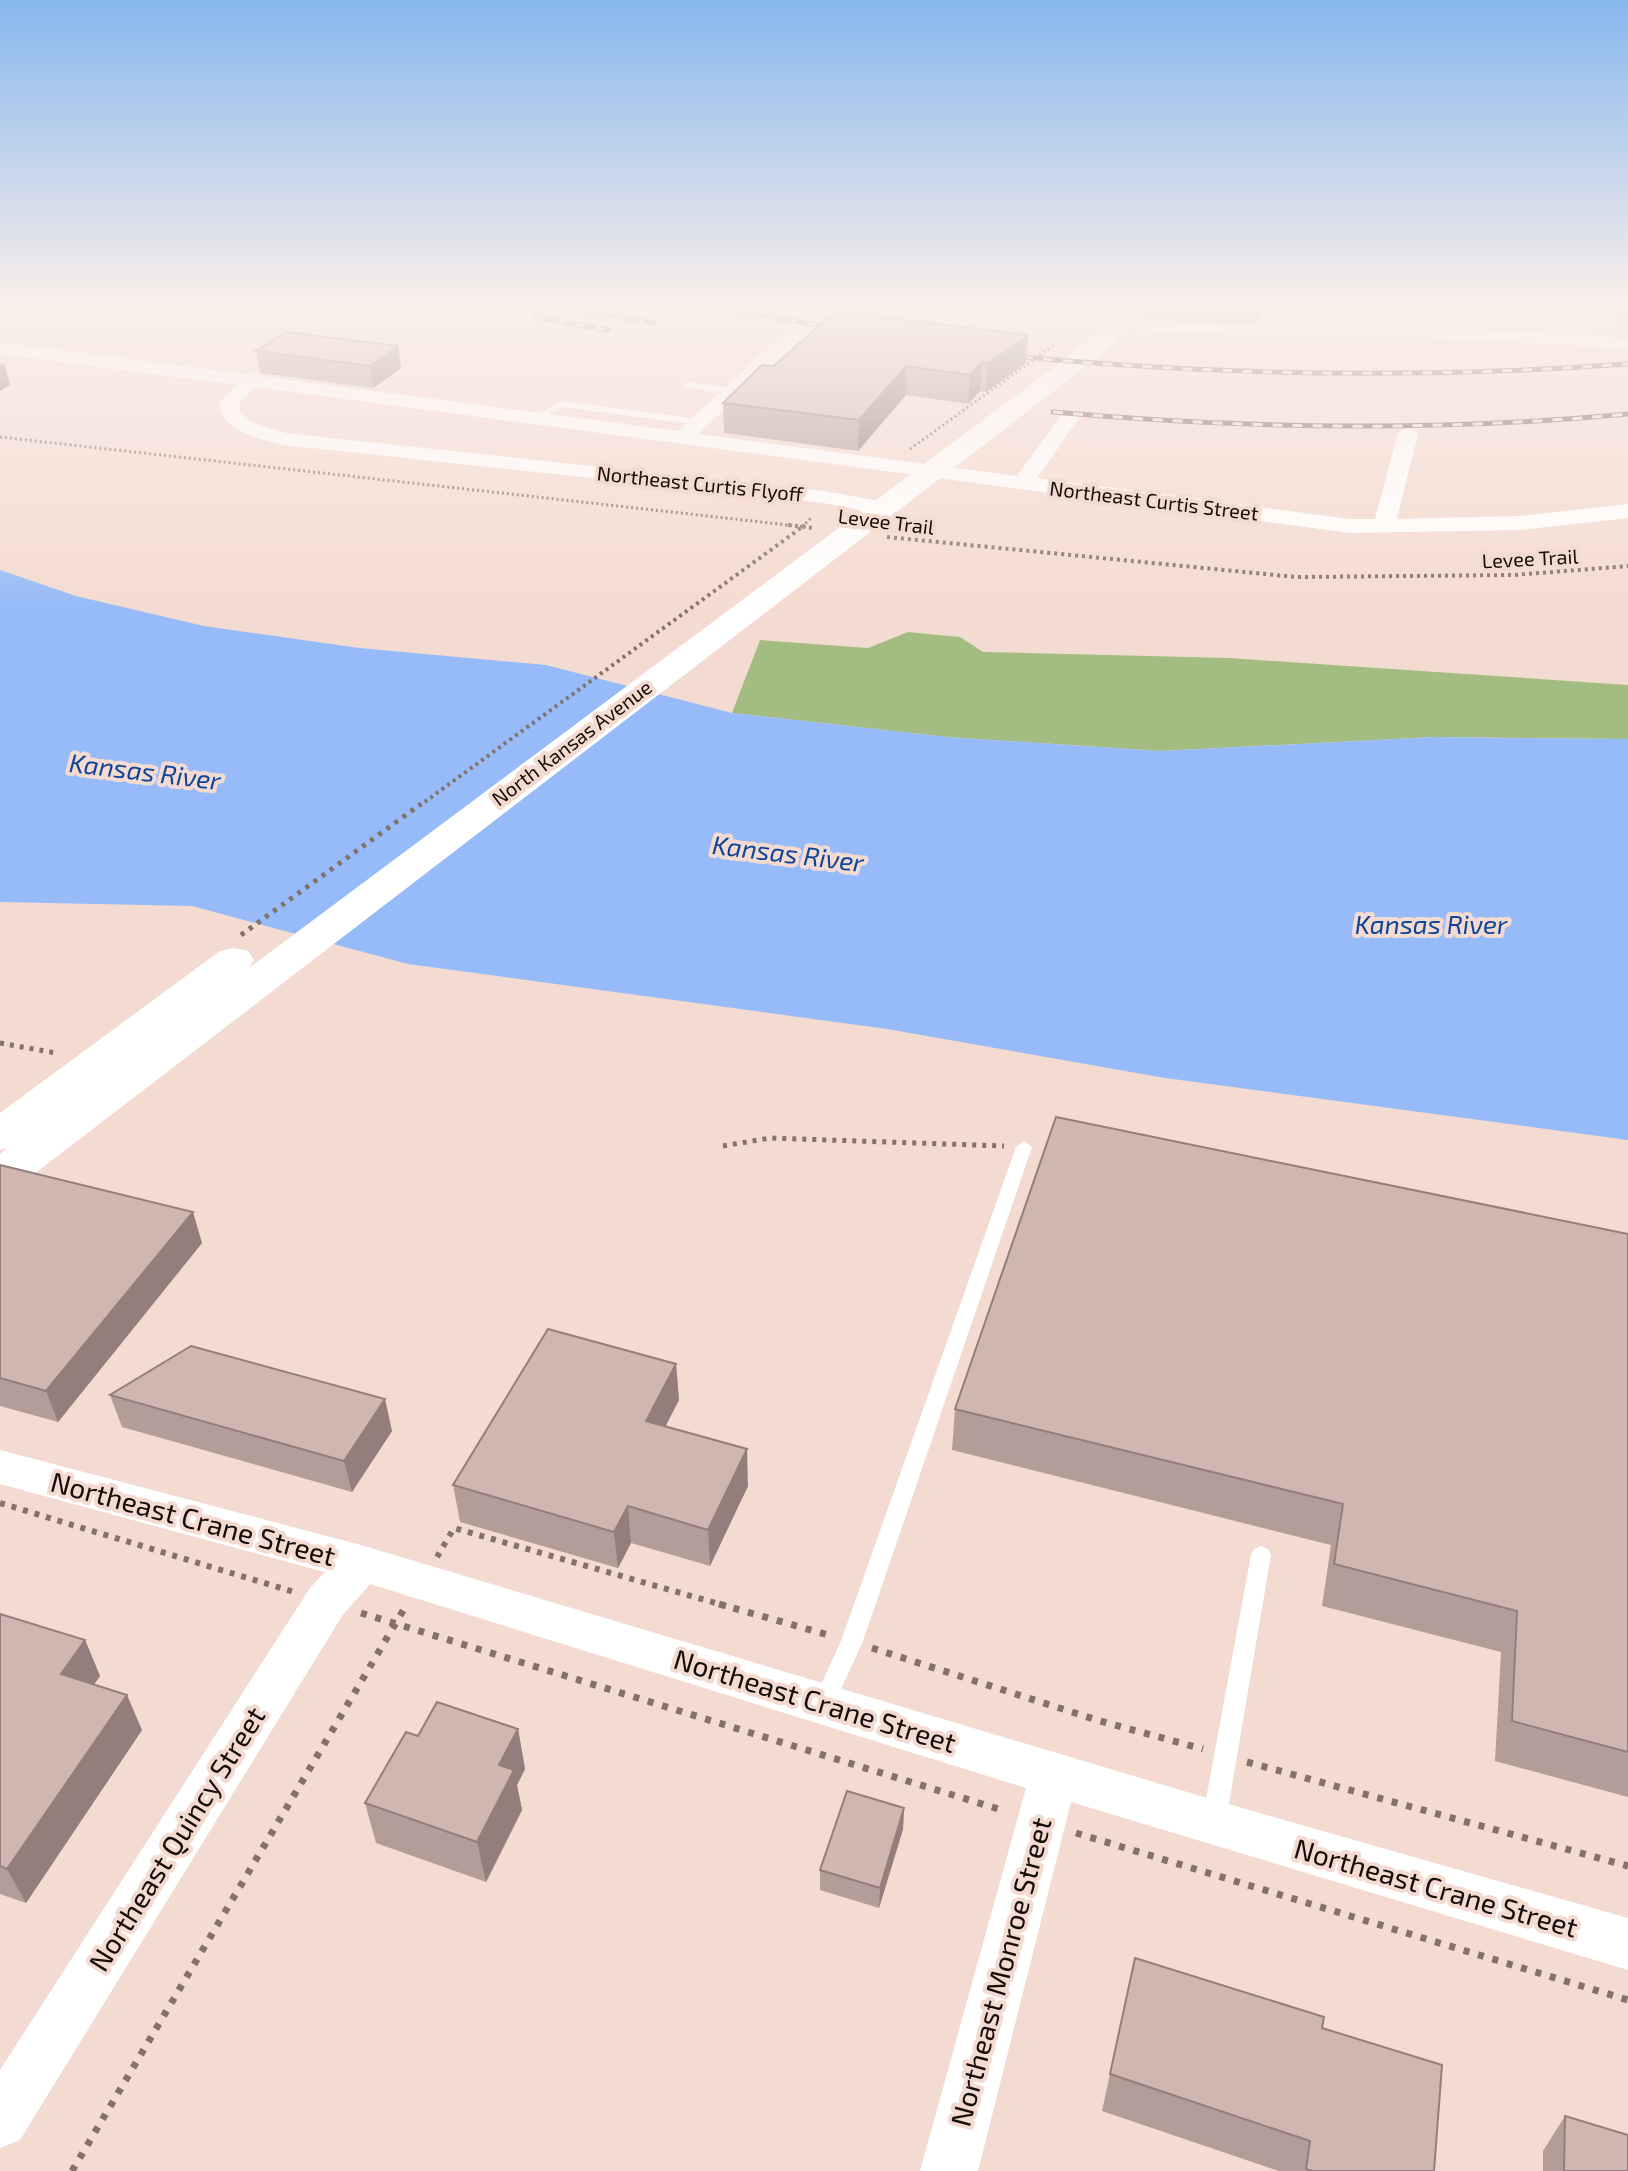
<svg xmlns="http://www.w3.org/2000/svg" width="1628" height="2171" font-family="'Exo 2',sans-serif">
	<style>
		.green { fill: #a3bc82 }
		.water { fill: #96bbf8 }
		.lines { fill: none; stroke-linecap: round; stroke-linejoin: round }
		.path-far4 { stroke: #82726b; stroke-width: 3; stroke-dasharray: 2 3; stroke-linecap: butt }
		.path-far3 { stroke: #82726b; stroke-width: 4; stroke-dasharray: 3 4; stroke-linecap: butt }
		.path-far2 { stroke: #82726b; stroke-width: 5; stroke-dasharray: 4 6; stroke-linecap: butt }
		.path-far1 { stroke: #82726b; stroke-width: 6; stroke-dasharray: 5 7; stroke-linecap: butt }
		.path { stroke: #82726b; stroke-width: 7; stroke-dasharray: 6 9; stroke-linecap: butt }
		.service { fill: #fff; fill-rule: evenodd }
		.minor { fill: #fff; fill-rule: evenodd }
		.secondary { fill: #fff; fill-rule: evenodd }
		.rail-casing { stroke: #75655f; stroke-width: 5 }
		.rail { stroke: #f4dbd1; stroke-width: 3; stroke-dasharray: 10; stroke-linecap: butt }
		.wall { fill: #b39d98 }
		.shaded-wall { fill: #927f7c }
		.building { fill: #d0b6b1; stroke: #927f7c; stroke-width: 2 }
		.labels { text-anchor: middle; stroke-width: 8; stroke-linejoin: round; paint-order: stroke }
		.far-street-label { font-size: 20px; fill: #150d0a; stroke: #f4dbd1 }
		.water-label { font-size: 26px; font-style: italic; fill: #0e449a; stroke: #f4dbd1 }
		.near-street-label { font-size: 28px; fill: #150d0a; stroke: #f4dbd1 }
	</style>
	<rect width="100%" height="100%" fill="#f4dbd1"/>
	<!-- green -->
	<g class="green">
		<polygon points="1149,306 1266,306 1257,322 1246,325 1136,321"/>
		<polygon points="908,632 960,637 983,652 1229,658 1628,685 1628,739 1434,737 1160,751 947,737 732,713 760,640 868,648"/>
	</g>
	<!-- water -->
	<polygon class="water" points="0,570 76,596 204,626 359,648 546,665 732,713 947,737 1160,751 1434,737 1628,739 1628,1140 1165,1078 887,1029 408,964 192,906 0,902"/>
	<g class="lines">
		<!-- path-far4 -->
		<g class="path-far4">
			<polyline points="0,437 806,527"/>
			<polyline points="910,449 1054,345"/>
			<polyline points="802,527 812,517"/>
		</g>
		<!-- path-far3 -->
		<g class="path-far3">
			<polyline points="788,525 814,528"/>
			<polyline points="887,537 1296,577 1514,575 1628,566"/>
			<polyline points="419,806 805,525"/>
		</g>
		<!-- path-far2 -->
		<g class="path-far2">
			<polyline points="241,935 421,804"/>
			<polyline points="0,1043 56,1053"/>
			<polyline points="723,1146 770,1138 1004,1146"/>
		</g>
		<!-- path-far1 -->
		<g class="path-far1">
			<polyline points="0,1503 294,1592"/>
			<polyline points="437,1557 454,1528 726,1606"/>
		</g>
		<!-- path -->
		<g class="path">
			<polyline points="719,1604 832,1636"/>
			<polyline points="361,1613 1005,1811"/>
			<polyline points="872,1648 1100,1721 1203,1749"/>
			<polyline points="1247,1762 1628,1866"/>
			<polyline points="1076,1833 1628,2000"/>
			<polyline points="72,2171 404,1609"/>
		</g>
		<!-- service -->
		<g class="service">
			<polygon points="1580,306 1588,306 1584,342 1580,345 1576,342"/>
			<polygon points="688,382 730,388 735,391 730,394 685,387 685,383"/>
			<polygon points="561,401 699,419 704,422 699,425 562,407 537,421 529,419"/>
			<polygon points="1024,1141 1032,1147 863,1641 831,1711 823,1714 815,1711 812,1704 841,1641 1016,1147"/>
			<polygon points="1261,1546 1268,1549 1271,1555 1226,1821 1222,1829 1214,1832 1206,1829 1202,1821 1251,1555 1254,1549"/>
		</g>
		<!-- minor -->
		<g class="minor">
			<path d="M813 306H831L814 327 698 434 1017 476 1062 414 1069 412 1079 418 1037 478 1350 519H1375L1398 433 1408 427 1418 433 1397 519 1520 516 1628 504V518L1520 530 1350 533 255 387 239 404 240 412 251 422 286 433 824 491 891 503 894 508 891 513 883 515 824 503 284 445C260 439 222 432 219 403L236 385 0 354V342L678 431Z"/>
			<polygon points="955,306 1004,306 1149,320 1274,326 1423,327 1628,338 1628,348 1423,337 1274,336 1149,330 1046,322 964,311"/>
			<polygon points="0,1450 361,1545 1214,1800 1628,1918 1628,1970 1071,1802 978,2171 920,2171 1026,1788 370,1584 342,1616 20,2140 0,2148 0,2070 310,1588 325,1572 0,1484"/>
		</g>
		<!-- secondary -->
		<polygon class="secondary" points="1129,306 1153,306 1115,343 1071,378 16,1188 0,1193 0,1154 7,1148 0,1150 0,1113 220,951 234,948 248,951 254,960 249,968 1053,368"/>
		<defs>
			<g id="rail">
				<polyline points="556,306 653,323"/>
				<polyline points="707,306 841,329"/>
				<polyline points="536,317 608,330"/>
				<path d="M1003 355C1212 376 1419 379 1628 364"/>
				<path d="M1053 412C1245 429 1436 432 1628 414"/>
			</g>
		</defs>
		<!-- rail casing -->
		<use href="#rail" class="rail-casing"/>
		<!-- rail -->
		<use href="#rail" class="rail"/>
	</g>
	<!-- wall -->
	<g class="wall">
		<polygon points="1619,306 1628,306 1628,322 1618,321"/>
		<polygon points="836,311 1026,363 986,392 980,391 968,404 906,395 858,451 724,433 723,403 774,366"/>
		<polygon points="398,346 401,368 373,388 260,373 256,351"/>
		<polygon points="0,1165 202,1243 58,1422 0,1406"/>
		<polygon points="1628,1234 1628,1797 1495,1761 1501,1652 1322,1606 1331,1545 952,1450 955,1409"/>
		<polygon points="676,1364 679,1400 665,1427 748,1486 710,1566 631,1543 618,1568 460,1522 453,1485"/>
		<polygon points="110,1395 392,1431 352,1492 122,1427"/>
		<polygon points="0,1614 85,1640 100,1676 94,1684 142,1730 26,1903 0,1894"/>
		<polygon points="518,1729 525,1769 517,1785 522,1810 486,1882 376,1843 365,1803 418,1736"/>
		<polygon points="904,1808 903,1829 879,1908 820,1890 820,1870"/>
		<polygon points="1135,1958 1322,2028 1434,2171 1279,2171 1102,2111"/>
		<polygon points="1565,2116 1628,2171 1543,2171 1543,2151"/>
	</g>
	<!-- shaded-wall -->
	<g class="shaded-wall">
		<polygon points="1028,335 1026,363 986,392 988,363"/>
		<polygon points="398,346 401,368 373,388 370,366"/>
		<polygon points="982,362 980,391 968,404 970,375"/>
		<polygon points="4,363 10,385 0,391 0,365"/>
		<polygon points="906,366 906,395 858,451 859,420"/>
		<polygon points="193,1212 202,1243 58,1422 46,1391"/>
		<polygon points="676,1364 679,1400 649,1458 646,1421"/>
		<polygon points="385,1399 392,1431 352,1492 344,1461"/>
		<polygon points="747,1449 748,1486 710,1566 708,1530"/>
		<polygon points="628,1506 631,1543 618,1568 614,1532"/>
		<polygon points="85,1640 100,1676 77,1709 61,1674"/>
		<polygon points="127,1695 142,1730 26,1903 7,1869"/>
		<polygon points="518,1729 525,1769 517,1785 522,1810 486,1882 477,1842 499,1765"/>
		<polygon points="904,1808 903,1829 879,1908 880,1888"/>
	</g>
	<!-- building -->
	<g class="building">
		<polygon points="836,311 1028,335 988,363 982,362 970,375 906,366 859,420 723,403 762,365 774,366"/>
		<polygon points="286,332 398,346 370,366 256,351"/>
		<polygon points="1056,1117 1628,1234 1628,1752 1512,1721 1517,1611 1334,1564 1343,1504 955,1409"/>
		<polygon points="0,1165 193,1212 46,1391 0,1378"/>
		<polygon points="548,1329 676,1364 646,1421 747,1449 708,1530 628,1506 614,1532 453,1485"/>
		<polygon points="191,1346 385,1399 344,1461 110,1395"/>
		<polygon points="0,1614 85,1640 61,1674 127,1695 7,1869 0,1866"/>
		<polygon points="437,1702 518,1729 499,1765 514,1770 477,1842 365,1803 406,1732 418,1736"/>
		<polygon points="847,1791 904,1808 880,1888 820,1870"/>
		<polygon points="1135,1958 1324,2017 1322,2028 1442,2065 1434,2171 1312,2171 1306,2169 1310,2141 1110,2074"/>
		<polygon points="1565,2116 1628,2135 1628,2171 1564,2171"/>
	</g>
	<!-- sky -->
	<linearGradient id="sky" x2="0" y2="1"><stop stop-color="#87b7ee"/><stop offset="0.5" stop-color="#faefea"/><stop offset="1" stop-color="#faefea" stop-opacity="0"/></linearGradient>
	<rect width="1628" height="610" fill="url(#sky)"/>
	<g class="labels">
		<!-- far-street labels -->
		<g class="far-street-label">
			<text transform="translate(700 484) rotate(6)" y="7">Northeast Curtis Flyoff</text>
			<text transform="translate(1154 501) rotate(7)" y="7">Northeast Curtis Street</text>
			<text transform="translate(886 522) rotate(7)" y="7">Levee Trail</text>
			<text transform="translate(1530 559) rotate(-3)" y="7">Levee Trail</text>
			<text transform="translate(572 743) rotate(-37)" y="7">North Kansas Avenue</text>
		</g>
		<!-- water labels -->
		<g class="water-label">
			<text transform="translate(145 772) rotate(7)" y="9">Kansas River</text>
			<text transform="translate(788 854) rotate(7)" y="9">Kansas River</text>
			<text x="1431" y="934">Kansas River</text>
		</g>
		<!-- near-street labels -->
		<g class="near-street-label">
			<text transform="translate(193 1519) rotate(15)" y="10">Northeast Crane Street</text>
			<text transform="translate(815 1701) rotate(17)" y="10">Northeast Crane Street</text>
			<text transform="translate(177 1839) rotate(-58)" y="10">Northeast Quincy Street</text>
			<text transform="translate(1436 1888) rotate(16)" y="10">Northeast Crane Street</text>
			<text transform="translate(1001 1972) rotate(-75)" y="10">Northeast Monroe Street</text>
		</g>
	</g>
</svg>
